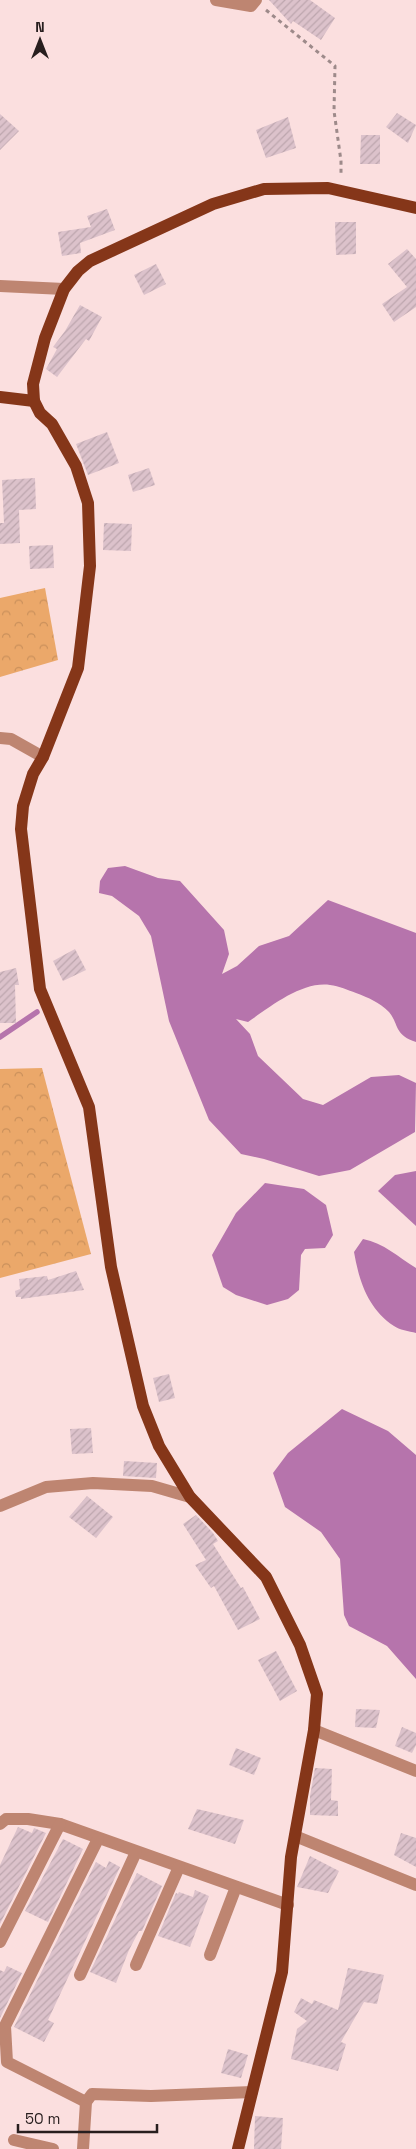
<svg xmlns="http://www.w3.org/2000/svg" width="416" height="2149" font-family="'Space Grotesk',sans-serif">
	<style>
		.forest { fill: url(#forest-crowns) }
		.water { fill: #b674ac }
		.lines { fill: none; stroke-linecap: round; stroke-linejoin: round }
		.stream { stroke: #b674ac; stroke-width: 5.5 }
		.building { fill: url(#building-hatch) }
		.path { stroke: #9d8a8a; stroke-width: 3; stroke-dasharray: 4 4; stroke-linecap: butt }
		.minor { stroke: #be8571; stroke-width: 12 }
		.major { stroke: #853619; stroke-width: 12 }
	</style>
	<defs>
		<pattern id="forest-crowns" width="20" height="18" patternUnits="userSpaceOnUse" patternTransform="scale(1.25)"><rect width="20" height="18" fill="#eba86a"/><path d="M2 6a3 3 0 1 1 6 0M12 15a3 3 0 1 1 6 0" fill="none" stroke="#ca905b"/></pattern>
		<pattern id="building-hatch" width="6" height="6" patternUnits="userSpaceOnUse" patternTransform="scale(1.25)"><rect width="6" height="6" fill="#dcc2cb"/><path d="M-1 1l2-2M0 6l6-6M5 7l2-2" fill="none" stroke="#bda6ae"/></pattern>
	</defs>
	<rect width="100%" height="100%" fill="#fbdfdf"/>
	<!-- forest -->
	<g class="forest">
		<polygon points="45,588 58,660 0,677 0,598"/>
		<polygon points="42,1068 91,1254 0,1278 0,1069"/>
	</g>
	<!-- water -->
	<g class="water">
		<path d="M125 866 158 878 180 881 224 930 229 954 222 974 237 966 259 946 289 936 328 900 416 933V1042C394 1035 399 1024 389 1012 379 1002 369 998 356 993 348 990 339 986 330 985 302 981 270 1007 248 1022L236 1019 250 1034 258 1056 303 1099 323 1105 371 1077 399 1075 416 1083 415 1132 350 1170 319 1176 264 1159 241 1154 209 1120 169 1021 151 936 139 916 112 896 99 893 100 881 108 868Z"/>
		<polygon points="416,1171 416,1226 378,1191 395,1175"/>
		<polygon points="265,1183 304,1189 326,1205 333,1235 325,1248 305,1249 301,1255 299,1290 288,1299 267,1305 236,1295 223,1287 212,1255 236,1213"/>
		<path d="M363 1239C384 1243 398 1257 416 1268V1333C409 1331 399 1330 394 1326 368 1309 359 1281 354 1252Z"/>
		<polygon points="342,1409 388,1431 416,1455 416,1679 387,1646 349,1626 344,1615 340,1559 321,1532 285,1507 273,1473 288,1453"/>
	</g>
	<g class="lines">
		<!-- stream -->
		<polyline class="stream" points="0,1037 37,1012"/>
	</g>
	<!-- building -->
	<g class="building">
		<polygon points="269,0 310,0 335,18 321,40 293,21 291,24"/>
		<polygon points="397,113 416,125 408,143 386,127"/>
		<polygon points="0,114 19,131 0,150"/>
		<polygon points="288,117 296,148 266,158 256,130"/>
		<polygon points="361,135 380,135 380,164 360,164"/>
		<polygon points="107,209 115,230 80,243 81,253 62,256 58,232 91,227 87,216"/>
		<polygon points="335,222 356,222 356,254 336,255"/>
		<polygon points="407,249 416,259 416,307 394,322 382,304 407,287 388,264"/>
		<polygon points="156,264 166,284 144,295 134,275"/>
		<polygon points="80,305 102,317 89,341 86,339 57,377 46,369 57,349 53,347 65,331"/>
		<polygon points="107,432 119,463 88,475 76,444"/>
		<polygon points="149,468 155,485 133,492 128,475"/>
		<polygon points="35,478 36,509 19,510 20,543 0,544 0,523 4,523 2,480"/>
		<polygon points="104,523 132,524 131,551 103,550"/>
		<polygon points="53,545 54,568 30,569 29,546"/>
		<polygon points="75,949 86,970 63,981 53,961"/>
		<polygon points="16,968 19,985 15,985 16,1023 0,1023 0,972"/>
		<polygon points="76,1271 84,1290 21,1299 21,1297 16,1297 15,1291 20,1289 19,1279 47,1276 48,1280"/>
		<polygon points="169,1374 175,1398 159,1402 153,1378"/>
		<polygon points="91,1428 93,1453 72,1454 70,1429"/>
		<polygon points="124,1461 157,1463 156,1478 123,1476"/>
		<polygon points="87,1496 113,1517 96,1538 69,1517"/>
		<polygon points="196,1515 213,1533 218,1541 213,1544 241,1588 243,1587 260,1619 238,1630 214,1586 211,1588 195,1565 206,1560 183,1524"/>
		<polygon points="276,1651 297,1691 280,1701 258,1660"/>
		<polygon points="356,1709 380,1710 376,1728 355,1727"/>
		<polygon points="402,1727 416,1733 416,1745 412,1753 395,1746"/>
		<polygon points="236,1748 261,1758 254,1775 229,1765"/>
		<polygon points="315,1768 332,1769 331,1800 338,1801 338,1816 310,1815 310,1796"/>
		<polygon points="197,1809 244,1820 235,1844 188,1829"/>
		<polygon points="18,1827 32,1833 34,1828 46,1833 0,1924 0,1865"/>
		<polygon points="401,1833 416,1838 416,1867 394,1855"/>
		<polygon points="63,1839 83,1849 48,1922 25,1911"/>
		<polygon points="310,1856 339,1871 328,1893 297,1887"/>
		<polygon points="109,1861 120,1867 48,2020 54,2023 44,2042 14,2027 96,1862 106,1868"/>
		<polygon points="137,1873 162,1886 142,1931 139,1931 129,1950 116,1983 90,1972"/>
		<polygon points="195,1890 209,1896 190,1947 158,1936 176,1893 178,1894 179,1892 193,1897"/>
		<polygon points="7,1966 22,1973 0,2018 0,1970 4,1972"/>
		<polygon points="348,1968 384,1975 377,2004 364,2002 341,2042 346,2044 338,2071 291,2059 297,2029 307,2021 294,2012 301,1998 312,2004 314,2000 338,2010"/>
		<polygon points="228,2049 248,2055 241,2078 221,2073"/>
		<polygon points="255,2116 283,2118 281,2149 254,2149"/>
	</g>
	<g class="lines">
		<!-- path -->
		<polyline class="path" points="266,10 335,66 334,111 341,161 341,175"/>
		<!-- minor -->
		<g class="minor">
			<polyline points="216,0 251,6 256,0"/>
			<polyline points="0,286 64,289"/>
			<polyline points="0,738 11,739 43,757"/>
			<polyline points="0,1506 46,1487 93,1483 152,1486 190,1497"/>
			<polyline points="314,1730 416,1771"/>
			<polyline points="0,1824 6,1819 28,1819 60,1824 288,1905"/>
			<polyline points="295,1836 416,1885"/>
			<polyline points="0,1942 60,1824"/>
			<polyline points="210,1955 236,1887"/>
			<polyline points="136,1965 179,1867"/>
			<polyline points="80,1975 136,1852"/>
			<polyline points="86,2102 7,2062 5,2026 98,1839"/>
			<polyline points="14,2140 53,2149"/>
			<polyline points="83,2149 86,2102 92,2094 151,2096 252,2092"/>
		</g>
		<!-- major -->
		<g class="major">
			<polyline points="0,397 34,401"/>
			<polyline points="238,2149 282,1972 291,1857 314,1730 317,1694 300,1645 266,1577 190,1497 159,1446 143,1406 111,1267 89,1107 40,989 21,829 23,806 33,774 43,757 78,668 90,566 88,503 76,466 52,424 40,413 34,401 33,384 45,338 64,289 78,271 90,261 213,204 264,189 328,188 416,208"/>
		</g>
	</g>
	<!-- north arrow -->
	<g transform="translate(40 40)" stroke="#fbdfdf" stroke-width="4" paint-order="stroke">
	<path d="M0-4L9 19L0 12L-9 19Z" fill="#271e1e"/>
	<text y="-8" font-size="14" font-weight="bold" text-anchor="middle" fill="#271e1e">N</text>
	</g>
	<!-- scale -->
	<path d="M18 2124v8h139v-8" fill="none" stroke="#271e1e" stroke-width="2.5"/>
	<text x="25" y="2124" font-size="15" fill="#271e1e" stroke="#fbdfdf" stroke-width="4" paint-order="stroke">50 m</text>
</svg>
